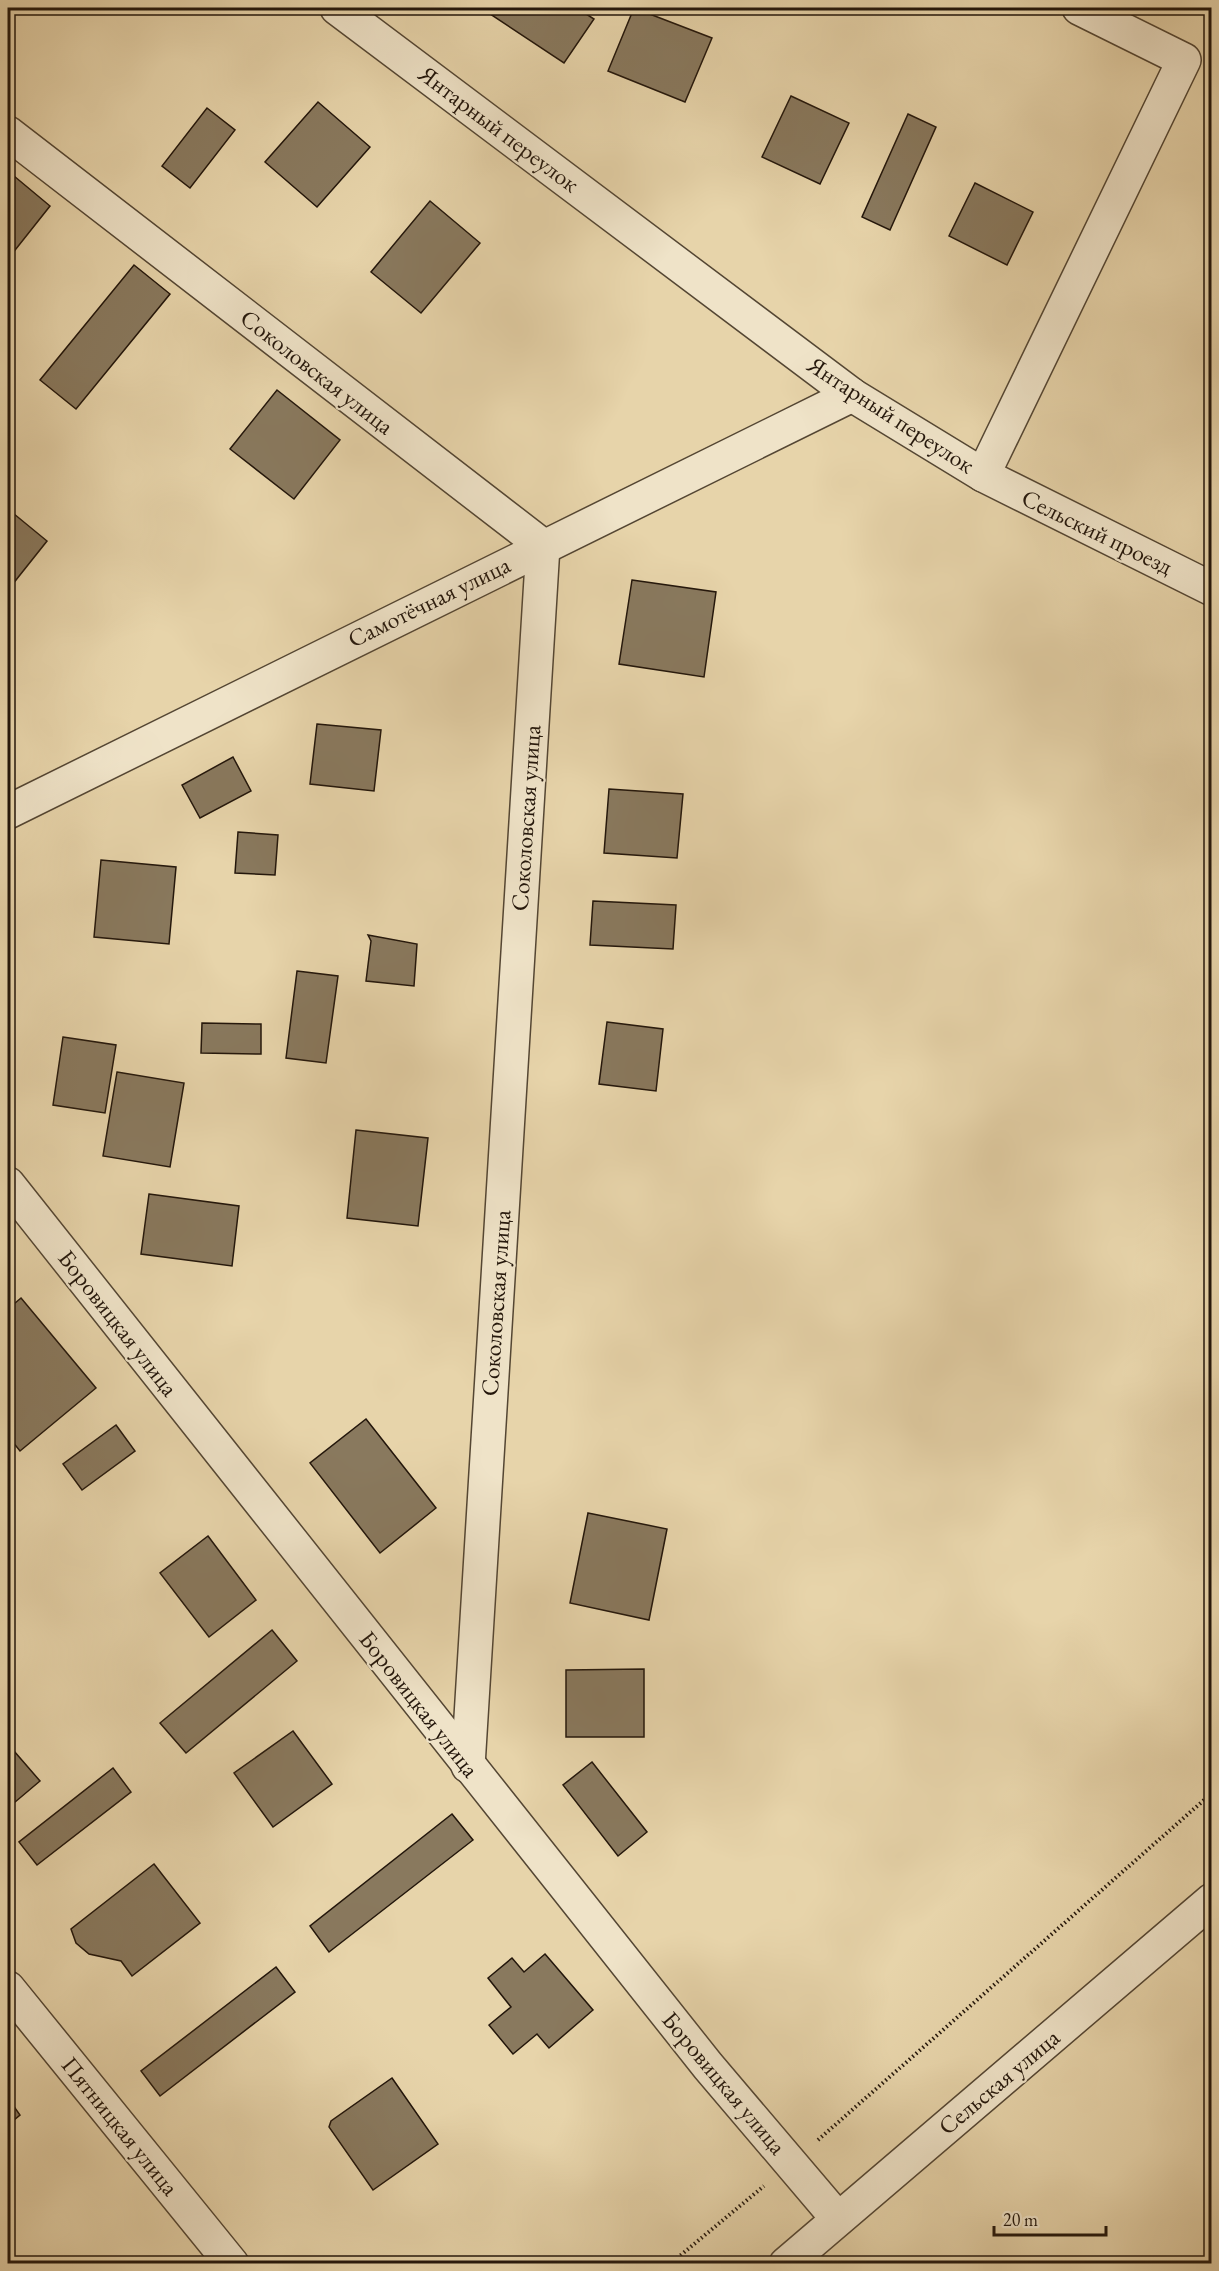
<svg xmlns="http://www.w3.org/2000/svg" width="1219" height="2271" font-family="'EB Garamond',serif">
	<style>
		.building { fill: #89795e; stroke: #23160b; stroke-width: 1.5 }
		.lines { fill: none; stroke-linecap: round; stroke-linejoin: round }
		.minor-casing { stroke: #544633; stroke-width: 36 }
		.path { stroke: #23160b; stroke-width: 4; stroke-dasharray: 1.5 3; stroke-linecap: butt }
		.minor { stroke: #efe3c8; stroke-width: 33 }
		.labels { text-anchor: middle; stroke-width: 4.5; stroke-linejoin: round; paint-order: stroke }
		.street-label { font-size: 24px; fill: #23160b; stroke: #efe3c8 }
	</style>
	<rect width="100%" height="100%" fill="#e7d4aa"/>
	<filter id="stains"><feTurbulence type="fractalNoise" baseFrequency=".00333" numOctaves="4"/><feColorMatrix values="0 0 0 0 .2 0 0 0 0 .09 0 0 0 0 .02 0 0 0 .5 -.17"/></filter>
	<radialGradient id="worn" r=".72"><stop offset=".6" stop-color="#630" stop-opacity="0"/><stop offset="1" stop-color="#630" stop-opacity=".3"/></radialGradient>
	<!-- building -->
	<g class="building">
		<polygon points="481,8 577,8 594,19 564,63"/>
		<polygon points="634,8 712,38 685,102 608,71"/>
		<polygon points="791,96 849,123 820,184 762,157"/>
		<polygon points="318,102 370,147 317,207 265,162"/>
		<polygon points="207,108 235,130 190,188 162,166"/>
		<polygon points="908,114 936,127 890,230 862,217"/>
		<polygon points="8,171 50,206 8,259"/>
		<polygon points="975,183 1033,212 1007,265 949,236"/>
		<polygon points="430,201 480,243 421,313 371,272"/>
		<polygon points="134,265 170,294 76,409 40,380"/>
		<polygon points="277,390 340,440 294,499 230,449"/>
		<polygon points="8,509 47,541 8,590"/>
		<polygon points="632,580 716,592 704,677 619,664"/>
		<polygon points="317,724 381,730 374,791 310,784"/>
		<polygon points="233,757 251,791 200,818 182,785"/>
		<polygon points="609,789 683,794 677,858 604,853"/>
		<polygon points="238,832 278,835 275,875 235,873"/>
		<polygon points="101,860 176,867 169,944 94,937"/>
		<polygon points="593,901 676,905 673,949 590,945"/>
		<polygon points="368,935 417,944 414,986 366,981 371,941"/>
		<polygon points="297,971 338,976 326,1063 286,1058"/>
		<polygon points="607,1022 663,1029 656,1091 599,1084"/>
		<polygon points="202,1023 261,1024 261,1054 201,1053"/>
		<polygon points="63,1037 116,1045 105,1113 53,1105"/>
		<polygon points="117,1072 184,1083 170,1167 103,1156"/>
		<polygon points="356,1130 428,1138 418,1226 347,1218"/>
		<polygon points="149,1194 239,1206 232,1266 141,1254"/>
		<polygon points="21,1298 96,1388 20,1451 8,1436 8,1309"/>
		<polygon points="366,1419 436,1508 380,1553 310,1463"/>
		<polygon points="116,1425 135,1451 82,1490 63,1464"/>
		<polygon points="588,1513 667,1529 649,1620 570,1603"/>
		<polygon points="208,1536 256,1600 209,1637 160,1573"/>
		<polygon points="272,1630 297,1661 186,1753 160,1723"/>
		<polygon points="644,1669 644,1737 566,1737 566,1670"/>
		<polygon points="293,1731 332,1784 273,1827 234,1773"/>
		<polygon points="14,1751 40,1781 8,1808 8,1756"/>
		<polygon points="592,1762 647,1832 618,1856 563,1785"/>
		<polygon points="113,1768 131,1792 37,1865 19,1842"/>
		<polygon points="452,1814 473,1840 329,1952 310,1926"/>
		<polygon points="154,1864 200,1923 132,1976 121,1961 89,1954 76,1943 71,1929"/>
		<polygon points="545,1954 593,2010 549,2048 537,2034 513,2054 489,2025 511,2007 488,1978 512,1958 524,1972"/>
		<polygon points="276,1967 295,1992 160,2096 141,2071"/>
		<polygon points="392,2078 438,2144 373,2190 329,2127 331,2121"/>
		<polygon points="8,2098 20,2115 8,2125"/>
	</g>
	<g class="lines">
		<defs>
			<g id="minor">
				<polyline points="337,8 852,395 983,475 1184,60 1079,8"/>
				<polyline points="8,133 543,546 468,1766"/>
				<polyline points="983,475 1212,589"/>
				<polyline points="8,812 852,395"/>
				<polyline points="8,1184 708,2066 838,2219"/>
				<polyline points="8,1988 232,2264"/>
				<polyline points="786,2264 1212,1900"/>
			</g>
		</defs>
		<!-- minor casing -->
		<use href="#minor" class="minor-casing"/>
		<!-- path -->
		<g class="path">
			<polyline points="818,2140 1212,1793"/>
			<polyline points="670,2264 764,2186"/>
		</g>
		<!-- minor -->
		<use href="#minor" class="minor"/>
	</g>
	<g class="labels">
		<!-- street labels -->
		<g class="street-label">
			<text transform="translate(499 129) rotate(37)" y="8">Янтарный переулок</text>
			<text transform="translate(317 372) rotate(38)" y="8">Соколовская улица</text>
			<text transform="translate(891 415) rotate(33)" y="8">Янтарный переулок</text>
			<text transform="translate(1097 532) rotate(26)" y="8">Сельский проезд</text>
			<text transform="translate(429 602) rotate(-26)" y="8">Самотёчная улица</text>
			<text transform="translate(526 818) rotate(-86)" y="8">Соколовская улица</text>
			<text transform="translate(496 1303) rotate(-86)" y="8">Соколовская улица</text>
			<text transform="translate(118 1323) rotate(52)" y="8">Боровицкая улица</text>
			<text transform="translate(419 1704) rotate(52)" y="8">Боровицкая улица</text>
			<text transform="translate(999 2082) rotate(-40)" y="8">Сельская улица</text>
			<text transform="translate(724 2083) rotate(50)" y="8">Боровицкая улица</text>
			<text transform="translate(120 2126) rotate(51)" y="8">Пятницкая улица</text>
		</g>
	</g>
	<!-- margin -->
	<rect width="1219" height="2271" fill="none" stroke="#e7d4aa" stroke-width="30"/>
	<rect x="9" y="9" width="1201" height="2253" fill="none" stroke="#23160b" stroke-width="3"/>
	<rect x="15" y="15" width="1189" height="2241" fill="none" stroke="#23160b" stroke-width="1.5"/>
	<!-- scale -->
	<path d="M994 2226v9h112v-9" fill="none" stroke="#23160b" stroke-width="3"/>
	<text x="1003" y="2226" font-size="18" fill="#23160b" stroke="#efe3c8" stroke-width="4.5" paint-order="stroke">20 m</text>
	<rect width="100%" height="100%" filter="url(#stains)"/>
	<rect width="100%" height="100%" fill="url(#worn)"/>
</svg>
